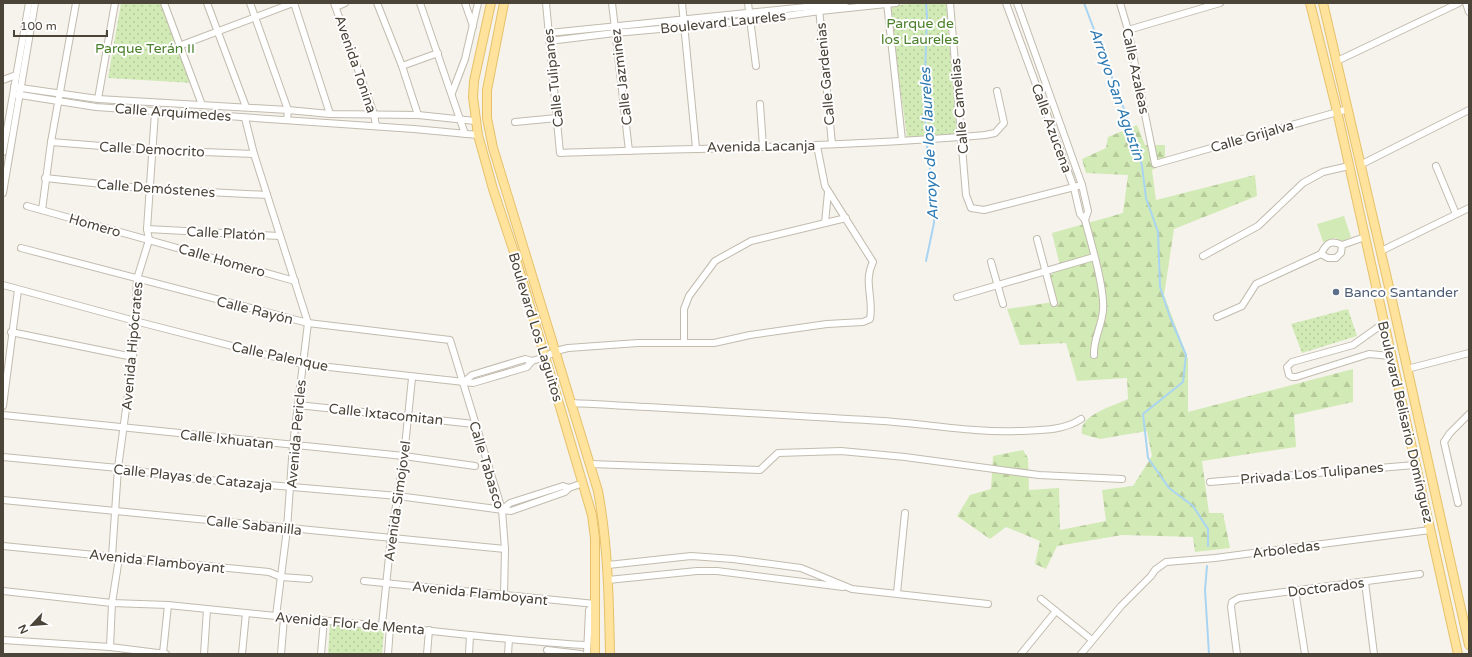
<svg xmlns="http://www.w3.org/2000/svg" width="1472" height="657" font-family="'Varela Round',sans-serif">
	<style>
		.grass { fill: #d2eab5 }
		.forest { fill: url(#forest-firs) }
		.park { fill: url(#park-dots) }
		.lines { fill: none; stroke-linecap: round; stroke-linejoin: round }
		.stream { stroke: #a9d4f2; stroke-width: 2 }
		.minor-casing { stroke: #c2bbae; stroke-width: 8 }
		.major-casing { stroke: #e6c16a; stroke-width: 10 }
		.minor { stroke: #fff; stroke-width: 6 }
		.major { stroke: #ffe39c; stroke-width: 8 }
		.service-dot { fill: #5c6f8a; stroke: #fff; stroke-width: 1.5 }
		.labels { text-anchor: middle; stroke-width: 4; stroke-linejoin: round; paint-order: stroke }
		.street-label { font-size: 14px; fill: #4b4439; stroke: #fff }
		.park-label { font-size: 14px; fill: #4a7f2a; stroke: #fff }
		.service-label { font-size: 14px; fill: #4e5e75; stroke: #fff; text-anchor: start }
		.water-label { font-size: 15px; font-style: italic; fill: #2e7ab2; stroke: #fff }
	</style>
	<defs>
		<pattern id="forest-firs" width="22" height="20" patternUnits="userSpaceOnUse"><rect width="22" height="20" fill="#d2eab5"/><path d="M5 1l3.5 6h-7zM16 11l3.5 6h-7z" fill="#b6ca9c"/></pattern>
		<pattern id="park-dots" width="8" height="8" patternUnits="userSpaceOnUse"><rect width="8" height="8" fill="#d2eab5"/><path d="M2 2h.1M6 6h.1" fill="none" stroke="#b6ca9c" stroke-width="1.8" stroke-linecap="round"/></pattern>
	</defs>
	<rect width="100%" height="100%" fill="#f6f3ec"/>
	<!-- grass -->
	<polygon class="grass" points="1344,216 1351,237 1341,242 1336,238 1323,242 1317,224"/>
	<!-- forest -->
	<path class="forest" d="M1137 125 1145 145H1165V163L1152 170 1156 200 1255 175 1257 196 1174 229 1164 295 1188 359V412L1353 369V402L1294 415 1296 447 1202 461 1209 513H1223L1230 548 1195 552 1193 537 1122 535 1057 546 1046 569 1035 564 1040 541 1006 527 990 539 957 516 970 495 991 489 993 456 1023 450 1028 458 1029 490 1059 488 1060 530 1106 521 1102 490 1133 486 1152 456 1147 431 1100 439 1082 434C1078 415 1114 406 1128 399L1127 378 1077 381 1066 343 1020 345 1007 309 1053 302 1049 277 1060 266 1052 233 1123 213 1128 175 1086 173 1082 159 1106 148 1108 137Z"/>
	<!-- park -->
	<g class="park">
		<polygon points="121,3 163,3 193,83 108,78"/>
		<polygon points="920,3 946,3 957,134 907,137 889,6"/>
		<polygon points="1348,309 1357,336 1302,353 1291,324"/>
		<polygon points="330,624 384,631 382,654 328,654"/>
	</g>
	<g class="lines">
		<!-- stream -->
		<g class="stream">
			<polyline points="926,3 927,17 924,101 928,161 934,184 934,223 926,261"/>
			<polyline points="1084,3 1133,133 1142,166 1146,198 1158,232 1160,287 1170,317 1186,355 1183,382 1143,414 1148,458 1169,488 1193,506 1208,529 1208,546"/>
			<polyline points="1207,566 1205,590 1209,654"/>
		</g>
		<defs>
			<g id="minor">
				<polyline points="164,3 202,105"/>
				<polyline points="207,3 246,107"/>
				<polyline points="250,3 288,110 287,120"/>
				<polyline points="294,3 330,114"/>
				<polyline points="334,3 374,114 376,126"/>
				<polyline points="377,3 402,66 418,115"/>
				<polyline points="420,3 465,134"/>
				<polyline points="465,3 473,26"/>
				<path d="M546 3 560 153C702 148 844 147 985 135L995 133 1004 123 997 91"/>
				<polyline points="612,3 629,151"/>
				<polyline points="682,3 696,148"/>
				<polyline points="748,3 756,66"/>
				<polyline points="887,3 902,140"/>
				<polyline points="950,3 966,195 971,208 984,210 1082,185"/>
				<path d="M1006 3 1074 188 1080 214 1085 220C1091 243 1105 289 1103 310 1102 326 1093 339 1094 355"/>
				<polyline points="1017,3 1082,185 1088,211 1085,220"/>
				<polyline points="1120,3 1128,30 1155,164 1348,109"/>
				<polyline points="1466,3 1469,12"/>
				<polyline points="336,7 345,3"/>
				<polyline points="819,8 832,144"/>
				<polyline points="1128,30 1220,3"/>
				<polyline points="549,33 845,3"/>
				<polyline points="549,41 615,33 750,21 820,11 896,3"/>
				<polyline points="179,46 293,3"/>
				<polyline points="1337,61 1459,3"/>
				<polyline points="402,66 438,53"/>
				<polyline points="3,80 16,75"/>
				<polyline points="14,87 98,99 288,110 330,114 418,115 475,121"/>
				<polyline points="452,93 465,59 478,3"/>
				<polyline points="14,94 96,107 414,129 478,135"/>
				<polyline points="98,99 115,3"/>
				<polyline points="760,104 763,147"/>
				<polyline points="245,118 254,154 308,323 293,445 287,529 276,616"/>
				<polyline points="515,122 557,118"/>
				<polyline points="51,142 152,150 254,154"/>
				<polyline points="3,152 29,3"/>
				<polyline points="1360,165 1469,110"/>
				<polyline points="1436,166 1456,214"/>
				<polyline points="45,178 150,189 267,195"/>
				<polyline points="3,193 35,3"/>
				<polyline points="27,206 295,281"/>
				<polyline points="42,210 51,142 76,3"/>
				<polyline points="825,223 828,192"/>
				<polyline points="147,229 280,236"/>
				<polyline points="1037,239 1054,303"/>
				<polyline points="21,248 308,323 450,340 502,510 505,549 504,596"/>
				<polyline points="1381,251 1469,208"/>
				<polyline points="1321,254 1328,258 1336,258 1341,253 1342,245"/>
				<polyline points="1203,256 1258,226 1303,183 1323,172 1349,166"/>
				<polyline points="991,262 1003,304"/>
				<polyline points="3,285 135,321 302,364 473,383 527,367 532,361"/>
				<polyline points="957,297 1094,257"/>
				<path d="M1217 317 1242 306 1256 284 1321 254C1326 244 1330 239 1342 245L1365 237"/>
				<polyline points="1384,323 1353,345 1292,362 1287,367 1289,375 1292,377 1296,377 1369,354 1391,356"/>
				<polyline points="11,332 133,357"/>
				<polyline points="684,342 684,309 689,296 715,261 751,241 846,218"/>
				<polyline points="1407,369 1469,353"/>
				<path d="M463 383 472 375 525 359 532 361 545 357 556 351 568 348 638 343H714L750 335 827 324 863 322 870 319C874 298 863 282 873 262L825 186 817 146"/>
				<path d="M571 403C675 408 779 415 883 421 928 424 974 433 1019 431 1040 430 1063 431 1081 419"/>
				<polyline points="298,405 474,424"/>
				<polyline points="3,406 18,290"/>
				<polyline points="3,415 404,456 475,466"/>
				<polyline points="3,457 118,468 185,478 398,496 511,511 565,492 569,488"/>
				<polyline points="590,464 760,470 778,453 841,451 905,457 1039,475 1122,479"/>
				<polyline points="1210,482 1415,465"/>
				<polyline points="3,500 505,549"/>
				<polyline points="1458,503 1444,442 1450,433 1469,414"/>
				<polyline points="502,510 510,503 563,486 569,488 583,483"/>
				<polyline points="3,546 269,572 281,577 309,579"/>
				<polyline points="112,557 118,468 133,357 137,279 149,240 147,229 155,112"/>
				<polyline points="608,565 691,556 733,559 801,568 852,589 988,604"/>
				<polyline points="608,580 697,571 717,571 843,587"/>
				<polyline points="364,581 595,604"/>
				<polyline points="1365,582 1374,654"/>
				<polyline points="1295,590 1305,654"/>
				<path d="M3 591 112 603 168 605 276 616 284 618C386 623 486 640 587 645"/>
				<polyline points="897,593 905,513"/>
				<polyline points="1041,599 1092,640"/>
				<polyline points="382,625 391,537 404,456 412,378"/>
				<polyline points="3,640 110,647 166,654"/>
				<polyline points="110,647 112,603 119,558"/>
				<polyline points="547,650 581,654"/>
				<polyline points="163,653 168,605"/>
				<polyline points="204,654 207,609"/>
				<polyline points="242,654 246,613"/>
				<polyline points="281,654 284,618"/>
				<polyline points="321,654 324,620"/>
				<polyline points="388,654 390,627"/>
				<polyline points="427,654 429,630"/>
				<polyline points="469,654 470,635"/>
				<polyline points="508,654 509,639"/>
				<polyline points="587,654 589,610 595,604"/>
				<polyline points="1021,654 1056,611"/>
				<polyline points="1081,654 1121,606 1151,576 1155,570 1166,562 1215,558 1430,530"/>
				<polyline points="1237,654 1231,607 1232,602 1239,598 1420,574"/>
			</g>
			<g id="major">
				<polyline points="491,3 474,81 473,97 478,135 493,189 514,252 592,515 595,538 595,654"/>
				<path d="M504 3 487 90V118L493 148 598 491C608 545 609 599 610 654"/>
				<polyline points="1310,3 1337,111 1458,654"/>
				<polyline points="1323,3 1389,287 1469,645"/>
			</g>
		</defs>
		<!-- minor casing -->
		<use href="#minor" class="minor-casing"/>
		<!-- major casing -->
		<use href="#major" class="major-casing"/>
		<!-- minor -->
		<use href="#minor" class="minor"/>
		<!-- major -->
		<use href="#major" class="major"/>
	</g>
	<!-- markers -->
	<circle class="service-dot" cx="1336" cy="292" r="4"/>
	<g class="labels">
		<!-- street labels -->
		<g class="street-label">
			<text transform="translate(723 22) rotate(-6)" y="5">Boulevard Laureles</text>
			<text transform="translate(356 64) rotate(71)" y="5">Avenida Tonina</text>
			<text transform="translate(1136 71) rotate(78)" y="5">Calle Azaleas</text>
			<text transform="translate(825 74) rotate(-95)" y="5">Calle Gardenias</text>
			<text transform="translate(621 77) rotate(-97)" y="5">Calle Jazminez</text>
			<text transform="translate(553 78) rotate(-96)" y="5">Calle Tulipanes</text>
			<text transform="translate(959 106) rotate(-95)" y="5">Calle Camelias</text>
			<text transform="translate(173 112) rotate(4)" y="5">Calle Arquímedes</text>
			<text transform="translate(1052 128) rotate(70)" y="5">Calle Azucena</text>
			<text transform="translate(1252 136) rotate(-16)" y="5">Calle Grijalva</text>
			<text transform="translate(761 146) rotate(-1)" y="5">Avenida Lacanja</text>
			<text transform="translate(152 149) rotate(3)" y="5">Calle Democrito</text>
			<text transform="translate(156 188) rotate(4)" y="5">Calle Demóstenes</text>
			<text transform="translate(95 225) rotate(16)" y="5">Homero</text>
			<text transform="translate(226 233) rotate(3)" y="5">Calle Platón</text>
			<text transform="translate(222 260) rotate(16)" y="5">Calle Homero</text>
			<text transform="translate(255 310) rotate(14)" y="5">Calle Rayón</text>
			<text transform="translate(536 327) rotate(73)" y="5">Boulevard Los Laguitos</text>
			<text transform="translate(132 346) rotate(-85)" y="5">Avenida Hipócrates</text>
			<text transform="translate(280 356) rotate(12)" y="5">Calle Palenque</text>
			<text transform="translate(386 414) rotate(6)" y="5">Calle Ixtacomitan</text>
			<text transform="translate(1406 422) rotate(77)" y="5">Boulevard Belisario Domínguez</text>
			<text transform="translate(296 434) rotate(-85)" y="5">Avenida Pericles</text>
			<text transform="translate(227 439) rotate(6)" y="5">Calle Ixhuatan</text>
			<text transform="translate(487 465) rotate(73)" y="5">Calle Tabasco</text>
			<text transform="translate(1312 473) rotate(-5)" y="5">Privada Los Tulipanes</text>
			<text transform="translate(193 477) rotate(6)" y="5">Calle Playas de Catazaja</text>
			<text transform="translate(397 501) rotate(-82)" y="5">Avenida Simojovel</text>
			<text transform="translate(254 525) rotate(6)" y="5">Calle Sabanilla</text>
			<text transform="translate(1286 549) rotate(-7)" y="5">Arboledas</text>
			<text transform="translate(157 561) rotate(6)" y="5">Avenida Flamboyant</text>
			<text transform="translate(1326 587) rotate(-7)" y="5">Doctorados</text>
			<text transform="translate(480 593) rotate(6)" y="5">Avenida Flamboyant</text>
			<text transform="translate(350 623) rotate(5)" y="5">Avenida Flor de Menta</text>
		</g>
		<!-- park labels -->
		<g class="park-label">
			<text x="920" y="28">Parque de<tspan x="920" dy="16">los Laureles</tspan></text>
			<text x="145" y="53">Parque Terán II</text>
		</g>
		<!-- service labels -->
		<g class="service-label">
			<text x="1344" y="297">Banco Santander</text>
		</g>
		<!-- water labels -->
		<g class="water-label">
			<text transform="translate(1117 94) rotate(71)" y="5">Arroyo San Agustín</text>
			<text transform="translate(929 144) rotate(-93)" y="5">Arroyo de los laureles</text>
		</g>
	</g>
	<!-- border -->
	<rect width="1472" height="657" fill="none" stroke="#4b4439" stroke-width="8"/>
	<!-- north arrow -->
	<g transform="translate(32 625) rotate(244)" stroke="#ffffff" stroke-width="3" paint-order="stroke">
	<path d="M0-3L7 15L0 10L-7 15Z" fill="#4b4439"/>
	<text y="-6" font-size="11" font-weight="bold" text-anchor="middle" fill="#4b4439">N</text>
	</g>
	<!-- scale -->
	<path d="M14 30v6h93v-6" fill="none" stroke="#4b4439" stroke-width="2"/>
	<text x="20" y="30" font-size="12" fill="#4b4439" stroke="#ffffff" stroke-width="3" paint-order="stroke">100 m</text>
</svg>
